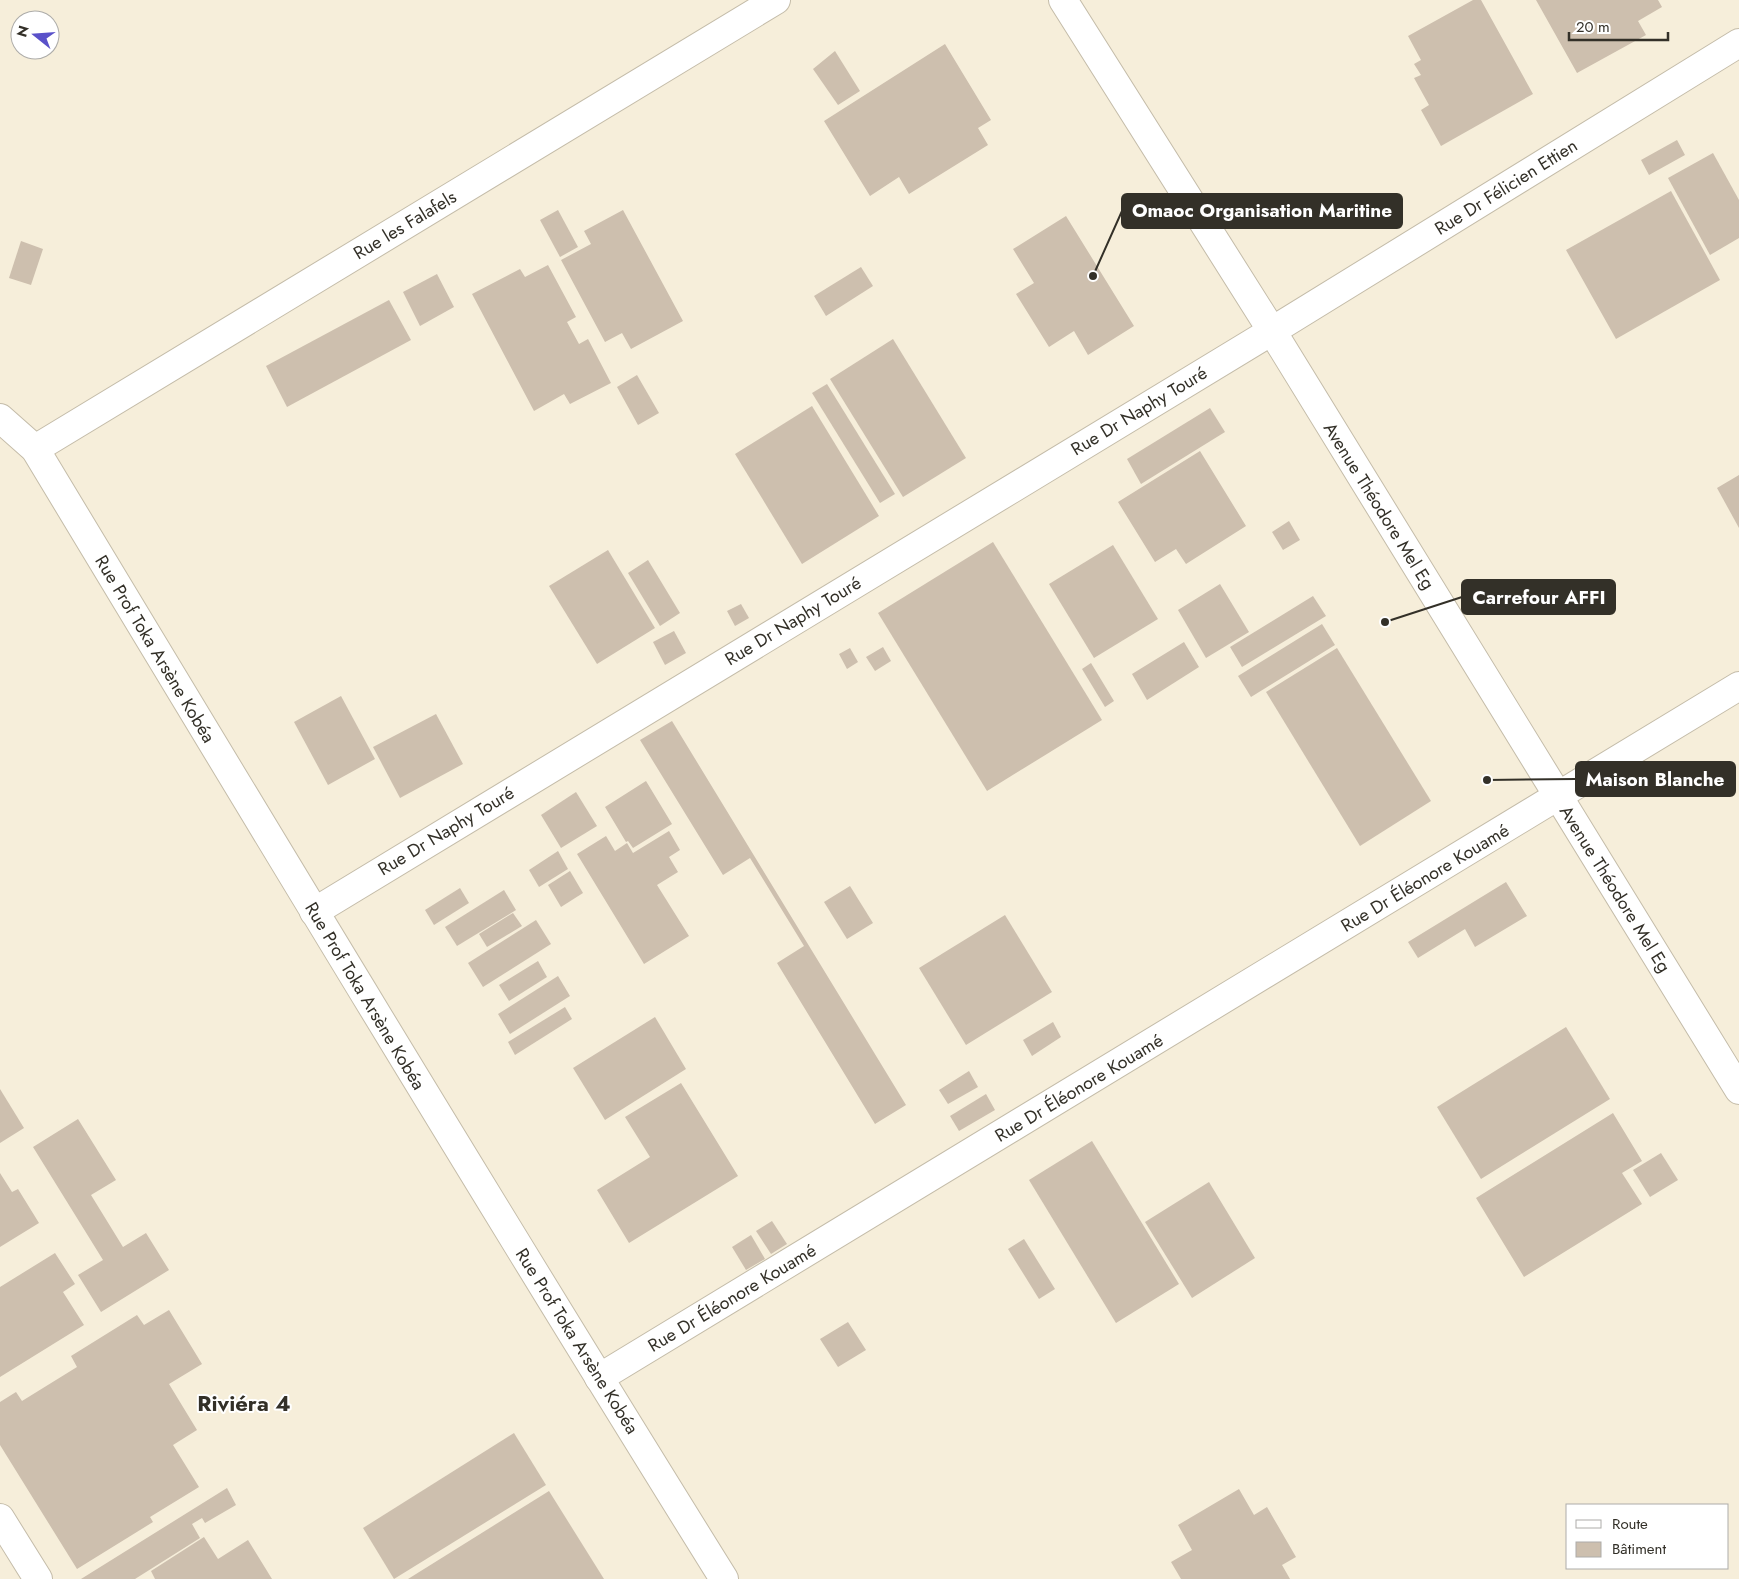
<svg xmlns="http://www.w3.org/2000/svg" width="1739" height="1579" font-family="Jost,sans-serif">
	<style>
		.building { fill: #cdbfae }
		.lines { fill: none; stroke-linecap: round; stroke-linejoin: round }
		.minor-casing { stroke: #c4bca9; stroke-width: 30 }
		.secondary-casing { stroke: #c4bca9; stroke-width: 30 }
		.minor { stroke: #fff; stroke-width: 28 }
		.secondary { stroke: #fff; stroke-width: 28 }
		.labels { text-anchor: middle; stroke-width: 4; stroke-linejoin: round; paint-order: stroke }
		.street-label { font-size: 18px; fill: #333028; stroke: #fff }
		.district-label { font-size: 22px; font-weight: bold; fill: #333028; stroke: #fff }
		.leader { fill: none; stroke: #333028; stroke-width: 2 }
		.callout-dot { fill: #333028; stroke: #fff; stroke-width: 2 }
		.callout { fill: #333028; stroke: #333028; stroke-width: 2 }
		.callout-label { font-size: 19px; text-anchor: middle; font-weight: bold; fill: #fff }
	</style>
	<rect width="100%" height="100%" fill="#f6eeda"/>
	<!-- building -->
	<g class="building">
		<polygon points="1473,0 1481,0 1533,94 1441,146 1421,110 1429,105 1414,78 1421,75 1414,64 1421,60 1408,36"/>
		<polygon points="1536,0 1658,0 1662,7 1638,21 1646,35 1577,73"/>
		<polygon points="945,44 991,120 978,128 988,145 909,194 899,177 870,196 824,121"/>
		<polygon points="835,51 860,91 838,105 813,69"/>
		<polygon points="1677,140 1685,155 1649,175 1641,160"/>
		<polygon points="1713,153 1739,200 1739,238 1710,255 1668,178"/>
		<polygon points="1671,191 1720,280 1616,339 1566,250"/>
		<polygon points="558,210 578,247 560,257 540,220"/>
		<polygon points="623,210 683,321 631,349 622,333 605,342 561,260 591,244 584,231"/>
		<polygon points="1066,216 1134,326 1088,355 1074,331 1049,347 1016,294 1034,283 1013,249"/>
		<polygon points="21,241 43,249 31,285 9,278"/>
		<polygon points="548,265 576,317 567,322 579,344 588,339 611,383 570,404 564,394 534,411 472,294 520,269 525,277"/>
		<polygon points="861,267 873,286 826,316 814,296"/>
		<polygon points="437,274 454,307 420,326 403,292"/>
		<polygon points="389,300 411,340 287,407 266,366"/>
		<polygon points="893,339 966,458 903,497 830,379"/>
		<polygon points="637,375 659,413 638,425 617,387"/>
		<polygon points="827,384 895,494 880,503 812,393"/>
		<polygon points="812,406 879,516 802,564 735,454"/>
		<polygon points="1210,408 1225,432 1141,484 1127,459"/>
		<polygon points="1200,451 1246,526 1186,564 1176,549 1155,562 1118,502"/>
		<polygon points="1739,475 1739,528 1717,488"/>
		<polygon points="1289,521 1300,540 1283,550 1272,532"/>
		<polygon points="993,542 1102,720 987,791 878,613"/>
		<polygon points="1113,545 1158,619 1094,658 1049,584"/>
		<polygon points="608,550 655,628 597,664 549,586"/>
		<polygon points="648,560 680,613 660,626 628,573"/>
		<polygon points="1220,584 1249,632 1206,658 1178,610"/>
		<polygon points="1313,596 1326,616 1242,667 1230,647"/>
		<polygon points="741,604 749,618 735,626 727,611"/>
		<polygon points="1322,624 1335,645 1251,697 1238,676"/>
		<polygon points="674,631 686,653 665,665 653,642"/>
		<polygon points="1184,642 1199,667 1147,700 1132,674"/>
		<polygon points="883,647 891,661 875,671 866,657"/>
		<polygon points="850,648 858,662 847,669 839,654"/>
		<polygon points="1337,648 1431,801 1360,846 1266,692"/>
		<polygon points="1091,663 1114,701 1105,707 1082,669"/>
		<polygon points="341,696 375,759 328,785 294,722"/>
		<polygon points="436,714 463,764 400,798 373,747"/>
		<polygon points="672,721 906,1105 875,1124 777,963 804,946 750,858 723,875 640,740"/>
		<polygon points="646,781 672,824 633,848 628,841 626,842 605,807"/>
		<polygon points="576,792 597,826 561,848 541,815"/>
		<polygon points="669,831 680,850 669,857 678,872 657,885 689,936 644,964 577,854 606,836 615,851 627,843 633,853"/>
		<polygon points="558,851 568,869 539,887 529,870"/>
		<polygon points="570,871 583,893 561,907 548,885"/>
		<polygon points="1506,882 1527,916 1475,947 1465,929 1418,958 1408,942"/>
		<polygon points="850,886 873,923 847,939 824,902"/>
		<polygon points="460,888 469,903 434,925 425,910"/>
		<polygon points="504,890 516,910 457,946 445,927"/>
		<polygon points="513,913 522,926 487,947 479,934"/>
		<polygon points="1005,915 1052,992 966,1045 919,968"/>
		<polygon points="536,920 551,944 483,987 468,963"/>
		<polygon points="538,961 547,977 509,1001 499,985"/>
		<polygon points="558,976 570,996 510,1034 498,1014"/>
		<polygon points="565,1007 572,1019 515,1055 508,1042"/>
		<polygon points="655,1017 686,1069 605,1120 573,1068"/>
		<polygon points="1053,1022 1061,1037 1032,1056 1023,1040"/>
		<polygon points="1566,1027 1610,1099 1481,1179 1437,1107"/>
		<polygon points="969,1071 978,1087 948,1104 939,1090"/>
		<polygon points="681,1083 738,1176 629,1243 597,1190 650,1157 625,1117"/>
		<polygon points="0,1089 24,1128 0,1143"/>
		<polygon points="986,1094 995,1110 959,1131 950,1116"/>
		<polygon points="1613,1113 1642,1161 1622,1173 1642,1204 1524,1277 1476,1198"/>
		<polygon points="78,1119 116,1180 91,1195 123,1247 146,1233 169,1270 101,1312 78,1275 103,1260 33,1147"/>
		<polygon points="1092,1141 1179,1284 1116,1323 1029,1180"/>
		<polygon points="1661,1153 1678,1180 1650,1197 1633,1170"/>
		<polygon points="0,1173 12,1192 18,1189 39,1223 0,1247"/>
		<polygon points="1209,1182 1255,1258 1192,1298 1145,1222"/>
		<polygon points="772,1221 787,1244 771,1254 756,1231"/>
		<polygon points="751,1235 765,1259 746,1270 732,1247"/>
		<polygon points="1024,1239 1055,1289 1039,1299 1008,1249"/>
		<polygon points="55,1253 75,1284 63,1292 84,1325 0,1377 0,1287"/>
		<polygon points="169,1310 202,1364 169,1384 197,1430 173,1445 199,1487 150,1517 153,1522 77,1569 0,1445 0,1402 16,1392 22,1401 77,1367 71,1356 137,1315 144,1325"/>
		<polygon points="848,1322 866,1350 838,1367 820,1339"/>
		<polygon points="514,1433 546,1485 394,1579 363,1528"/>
		<polygon points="227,1488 236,1505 205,1523 202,1518 192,1524 200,1538 135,1579 81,1579"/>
		<polygon points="1239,1489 1254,1515 1267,1507 1296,1557 1282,1565 1290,1579 1181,1579 1171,1562 1192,1550 1178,1525"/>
		<polygon points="549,1491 604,1579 408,1579"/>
		<polygon points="204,1537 218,1559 248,1540 272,1579 155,1579 151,1571"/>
	</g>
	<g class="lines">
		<defs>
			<g id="minor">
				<path d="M0 418 35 449C263 827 491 1205 724 1579"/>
				<polyline points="35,449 776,0"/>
				<polyline points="314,912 1272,331 1739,43"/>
				<polyline points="599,1378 1739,686"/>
				<polyline points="0,1518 38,1579"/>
			</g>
			<polyline id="secondary" points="1063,0 1272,331 1739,1090"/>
		</defs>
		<!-- minor casing -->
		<use href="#minor" class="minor-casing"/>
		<!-- secondary casing -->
		<use href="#secondary" class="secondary-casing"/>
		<!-- minor -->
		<use href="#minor" class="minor"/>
		<!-- secondary -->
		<use href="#secondary" class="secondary"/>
	</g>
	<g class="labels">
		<!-- street labels -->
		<g class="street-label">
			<text transform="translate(1506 187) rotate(-32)" y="6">Rue Dr Félicien Ettien</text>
			<text transform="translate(405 225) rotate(-31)" y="6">Rue les Falafels</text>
			<text transform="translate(1139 411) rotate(-31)" y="6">Rue Dr Naphy Touré</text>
			<text transform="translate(1379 506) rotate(58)" y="6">Avenue Théodore Mel Eg</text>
			<text transform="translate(793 621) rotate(-31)" y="6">Rue Dr Naphy Touré</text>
			<text transform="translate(155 649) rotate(59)" y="6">Rue Prof Toka Arsène Kobéa</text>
			<text transform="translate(446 831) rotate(-31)" y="6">Rue Dr Naphy Touré</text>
			<text transform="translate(1425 878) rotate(-31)" y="6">Rue Dr Éléonore Kouamé</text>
			<text transform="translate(1615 889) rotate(58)" y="6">Avenue Théodore Mel Eg</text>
			<text transform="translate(365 996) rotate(59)" y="6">Rue Prof Toka Arsène Kobéa</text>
			<text transform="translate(1079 1088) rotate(-31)" y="6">Rue Dr Éléonore Kouamé</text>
			<text transform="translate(732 1298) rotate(-31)" y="6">Rue Dr Éléonore Kouamé</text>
			<text transform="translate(577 1341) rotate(58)" y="6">Rue Prof Toka Arsène Kobéa</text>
		</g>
		<!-- district labels -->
		<g class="district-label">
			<text x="244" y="1411">Riviéra 4</text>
		</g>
	</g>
	<!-- callouts -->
	<path class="leader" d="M1093 276L1122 211M1385 622L1462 597M1487 780L1576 779"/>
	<g class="callout-dot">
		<circle cx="1093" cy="276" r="5"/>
		<circle cx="1385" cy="622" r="5"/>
		<circle cx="1487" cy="780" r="5"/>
	</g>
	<g class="callout">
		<rect x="1122" y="194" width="280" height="34" rx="5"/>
		<rect x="1462" y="580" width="153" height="34" rx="5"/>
		<rect x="1576" y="762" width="159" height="34" rx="5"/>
	</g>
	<g class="callout-label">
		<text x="1262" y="217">Omaoc Organisation Maritine</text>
		<text x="1539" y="604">Carrefour AFFI</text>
		<text x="1655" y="786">Maison Blanche</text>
	</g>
	<!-- legend -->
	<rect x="1566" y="1504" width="162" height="65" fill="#ffffff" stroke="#adaca9"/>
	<rect x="1576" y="1520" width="25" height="8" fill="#ffffff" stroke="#adaca9"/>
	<text x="1612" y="1529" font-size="15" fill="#333028">Route</text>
	<rect x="1576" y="1542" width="25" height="15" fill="#cdbfae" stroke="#adaca9"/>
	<text x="1612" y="1554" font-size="15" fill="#333028">Bâtiment</text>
	<!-- north arrow -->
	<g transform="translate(35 35) rotate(287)"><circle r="24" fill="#ffffff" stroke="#adaca9"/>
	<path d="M0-4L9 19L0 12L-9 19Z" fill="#5a51c9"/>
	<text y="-8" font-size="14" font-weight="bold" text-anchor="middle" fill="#333028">N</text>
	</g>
	<!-- scale -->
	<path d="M1569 32v8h99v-8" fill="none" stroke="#333028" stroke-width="2.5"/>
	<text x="1576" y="32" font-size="15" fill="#333028" stroke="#ffffff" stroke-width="4" paint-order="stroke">20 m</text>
</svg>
